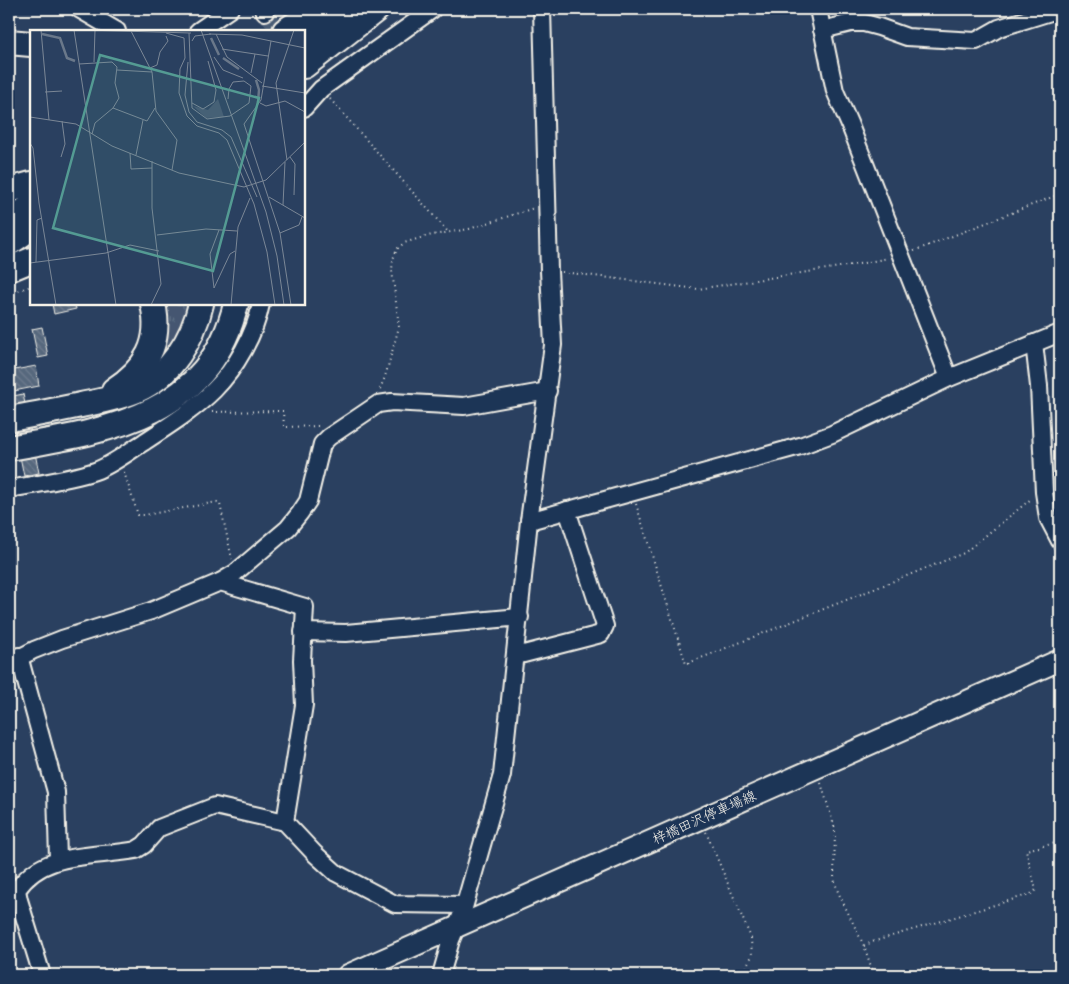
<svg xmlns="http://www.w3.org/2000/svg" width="1069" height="984" font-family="'Patrick Hand','Klee One',sans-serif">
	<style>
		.grass { fill: url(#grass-tufts); stroke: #9ca4ac }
		.building { fill: url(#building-back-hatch); stroke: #f4f1e8 }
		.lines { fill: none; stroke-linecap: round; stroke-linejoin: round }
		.minor-tunnel { stroke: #485b74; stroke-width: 16; stroke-dasharray: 16 8; stroke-linecap: butt }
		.minor-casing { stroke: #f4f1e8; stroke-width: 20 }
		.major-casing { stroke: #f4f1e8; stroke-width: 24 }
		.highway-casing { stroke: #f4f1e8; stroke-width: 28 }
		.path { stroke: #f4f1e8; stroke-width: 2; stroke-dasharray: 1 4; stroke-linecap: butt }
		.minor { stroke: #1d3557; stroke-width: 16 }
		.major { stroke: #1d3557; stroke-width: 20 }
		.highway { stroke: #1d3557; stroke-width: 24 }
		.labels { text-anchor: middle; stroke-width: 5; stroke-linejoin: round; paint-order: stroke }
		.street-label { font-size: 14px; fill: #f4f1e8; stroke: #1d3557 }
		.inset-river { fill: none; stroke: #6a788a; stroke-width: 2.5 }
		.inset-road { fill: none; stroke: #7b8796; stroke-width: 1 }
		.view { fill: #549b93; fill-opacity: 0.15; stroke: #549b93; stroke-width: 2.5 }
		.inset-edge { fill: none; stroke: #f4f1e8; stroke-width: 2.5 }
	</style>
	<defs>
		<pattern id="grass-tufts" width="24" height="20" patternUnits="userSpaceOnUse" patternTransform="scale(1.25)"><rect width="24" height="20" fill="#445771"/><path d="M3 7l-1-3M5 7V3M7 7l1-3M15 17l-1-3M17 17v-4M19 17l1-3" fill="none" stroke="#607085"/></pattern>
		<pattern id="building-back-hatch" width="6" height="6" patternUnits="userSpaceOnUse" patternTransform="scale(1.25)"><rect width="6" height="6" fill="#56677d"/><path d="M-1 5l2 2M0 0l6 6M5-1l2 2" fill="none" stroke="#6f7d8f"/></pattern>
	</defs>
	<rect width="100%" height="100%" fill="#2a4060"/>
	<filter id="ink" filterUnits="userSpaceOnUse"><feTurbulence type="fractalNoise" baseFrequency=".02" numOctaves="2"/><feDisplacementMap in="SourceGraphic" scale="10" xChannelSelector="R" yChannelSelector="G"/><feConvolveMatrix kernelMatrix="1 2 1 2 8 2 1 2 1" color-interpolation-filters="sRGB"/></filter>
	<g filter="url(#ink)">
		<!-- grass -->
		<polygon class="grass" points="158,304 195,304 188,325 156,372"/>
		<!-- building -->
		<g class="building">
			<polygon points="52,304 75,304 76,309 54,314"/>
			<polygon points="42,327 48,356 38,358 32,329"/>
			<polygon points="36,366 39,386 9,392 9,371"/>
			<polygon points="23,394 39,473 24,476 9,403 9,397"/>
		</g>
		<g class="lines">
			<!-- minor-tunnel -->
			<polyline class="minor-tunnel" points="265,12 279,31"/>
			<defs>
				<g id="minor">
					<polyline points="79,9 117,31"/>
					<polyline points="263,9 265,12"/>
					<polyline points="818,9 835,91 849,123 949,378"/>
					<polyline points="822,30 851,23 864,23 879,27 907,37 976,41 999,28 1060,9"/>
					<polyline points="198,31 230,9"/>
					<polyline points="304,108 321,89 433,9"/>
					<polyline points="1034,343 1039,386 1044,492 1048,518 1060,541"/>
					<path d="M9 489C35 484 69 480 95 471 112 465 128 452 144 442 168 426 194 410 214 390 236 368 255 334 261 304"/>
					<polyline points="529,521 800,446 832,434 949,378 1060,333"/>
					<polyline points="220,582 305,607 302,660 304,705 285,822"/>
					<polyline points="303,632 346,633 520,617"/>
					<polyline points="19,656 56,792 58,859"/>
					<polyline points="516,656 601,634 605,626 567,510"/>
					<polyline points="9,663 34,650 62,639 151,611 220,582 235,573 288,528 300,513 308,501 322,444 329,437 378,404 392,402 464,406 548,391"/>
					<path d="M42 975 19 900 17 890C43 850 94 858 136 850L144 845 159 828 215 806 285 822 315 854 336 873 395 904 464 905"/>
					<polyline points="441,975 451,940 463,911 502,775 529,521 553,345 549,271 542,9"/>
				</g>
				<polyline id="major" points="348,975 1060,660"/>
				<g id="highway">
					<polyline points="285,31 318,9"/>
					<polyline points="304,41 351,9"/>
					<polyline points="9,42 31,44"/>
					<polyline points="304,66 377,9"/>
					<polyline points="9,190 31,184"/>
					<polyline points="9,222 31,206"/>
					<polyline points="9,243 31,228"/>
					<polyline points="9,269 31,260"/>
					<path d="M114 390C146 369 162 343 153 304"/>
					<path d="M9 419C33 415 57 410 81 405 100 401 119 398 137 390 171 375 193 339 201 304"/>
					<path d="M9 448C107 431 209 417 236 304"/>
				</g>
			</defs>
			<!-- minor casing -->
			<use href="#minor" class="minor-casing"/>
			<!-- major casing -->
			<use href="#major" class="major-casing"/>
			<!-- highway casing -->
			<use href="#highway" class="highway-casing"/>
			<!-- path -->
			<g class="path">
				<polyline points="330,99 449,233"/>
				<polyline points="914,251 1060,194"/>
				<polyline points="562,272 698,289 859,264 888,258"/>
				<polyline points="9,294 31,286"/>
				<polyline points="380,389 385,377 399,327 392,270 393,259 397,249 404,243 427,236 469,229 534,208"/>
				<polyline points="212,412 283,411 284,427 320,426"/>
				<polyline points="124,472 138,515 145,515 217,502 220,504 232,559"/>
				<polyline points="636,504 686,664 964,553 1031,499"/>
				<polyline points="821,783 835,829 834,879 838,892 864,946 874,975"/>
				<polyline points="706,832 751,938 752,956 741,975"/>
				<polyline points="864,946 872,942 1031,894 1036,890 1026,850 1060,842"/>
			</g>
			<!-- minor -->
			<use href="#minor" class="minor"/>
			<!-- major -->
			<use href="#major" class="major"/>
			<!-- highway -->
			<use href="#highway" class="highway"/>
		</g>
	</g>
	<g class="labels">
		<!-- street labels -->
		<g class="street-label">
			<text transform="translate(704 817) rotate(-24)" y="5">梓橋田沢停車場線</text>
		</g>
	</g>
	<!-- overview -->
	<g transform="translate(30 30)">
		<rect width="275" height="275" fill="#2a4060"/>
		<path d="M188 69 194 87 176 88 163 76 178 80Z" fill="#445771"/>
		<path class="inset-river" d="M12 4 30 8 37 28 45 31M181 8 189 25M193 28 209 39M226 50 229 60 228 72"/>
		<path class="inset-road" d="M11 0 19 90M44 0 86 275M54 0 161 3M171 0 236 182 247 226 254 275M101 1 122 42 126 81 147 110 142 140M136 3 154 8 155 28 150 39 149 63 157 86 167 96 189 103 197 110 224 174 237 222 245 275M159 3 162 78 177 89 200 86 219 73 221 56 214 51 203 52 199 59 198 69M179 4 212 5 275 18M186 4 197 27 232 53M162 11 165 6 181 4M241 11 231 70 214 94 250 203 261 275M192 19 238 26M184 27 193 40 213 48M64 32 65 0M158 32 155 65 159 82 167 92 192 100 201 107 227 167M49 34 82 32 87 37 85 53 89 68 83 78 65 93 62 104M120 38 127 35 130 22 138 11 136 6M87 40 122 42M221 43 225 24M232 56 275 63M15 62 32 61M162 73 173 79 184 72 186 60 178 31M230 73 236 76 255 71 275 82M83 78 117 91 125 78M0 87 46 94 82 116 149 143 214 157 236 150 275 112M0 113 3 118 9 173 26 275M100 123 101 139 122 138M106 125 113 90M31 127 35 114 32 91M260 127 265 134 264 165M257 130 246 53 264 0M239 167 275 188M253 175 255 132M189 200 180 224 184 258 200 224 205 221M250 203 269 195 272 187M127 205 176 199 207 201M6 232 7 190 12 188M0 233 76 223 100 215 129 221M121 275 131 254 122 178V131M201 275 208 197 220 168"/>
		<path class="view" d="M70 25 229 68 183 241 23 198Z"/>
		<rect width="275" height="275" class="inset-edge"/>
	</g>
	<!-- margin -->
	<rect width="1069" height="984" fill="none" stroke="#1d3557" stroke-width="30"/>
	<rect x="15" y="15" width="1039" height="954" fill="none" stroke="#f4f1e8" stroke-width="2" filter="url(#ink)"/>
</svg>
